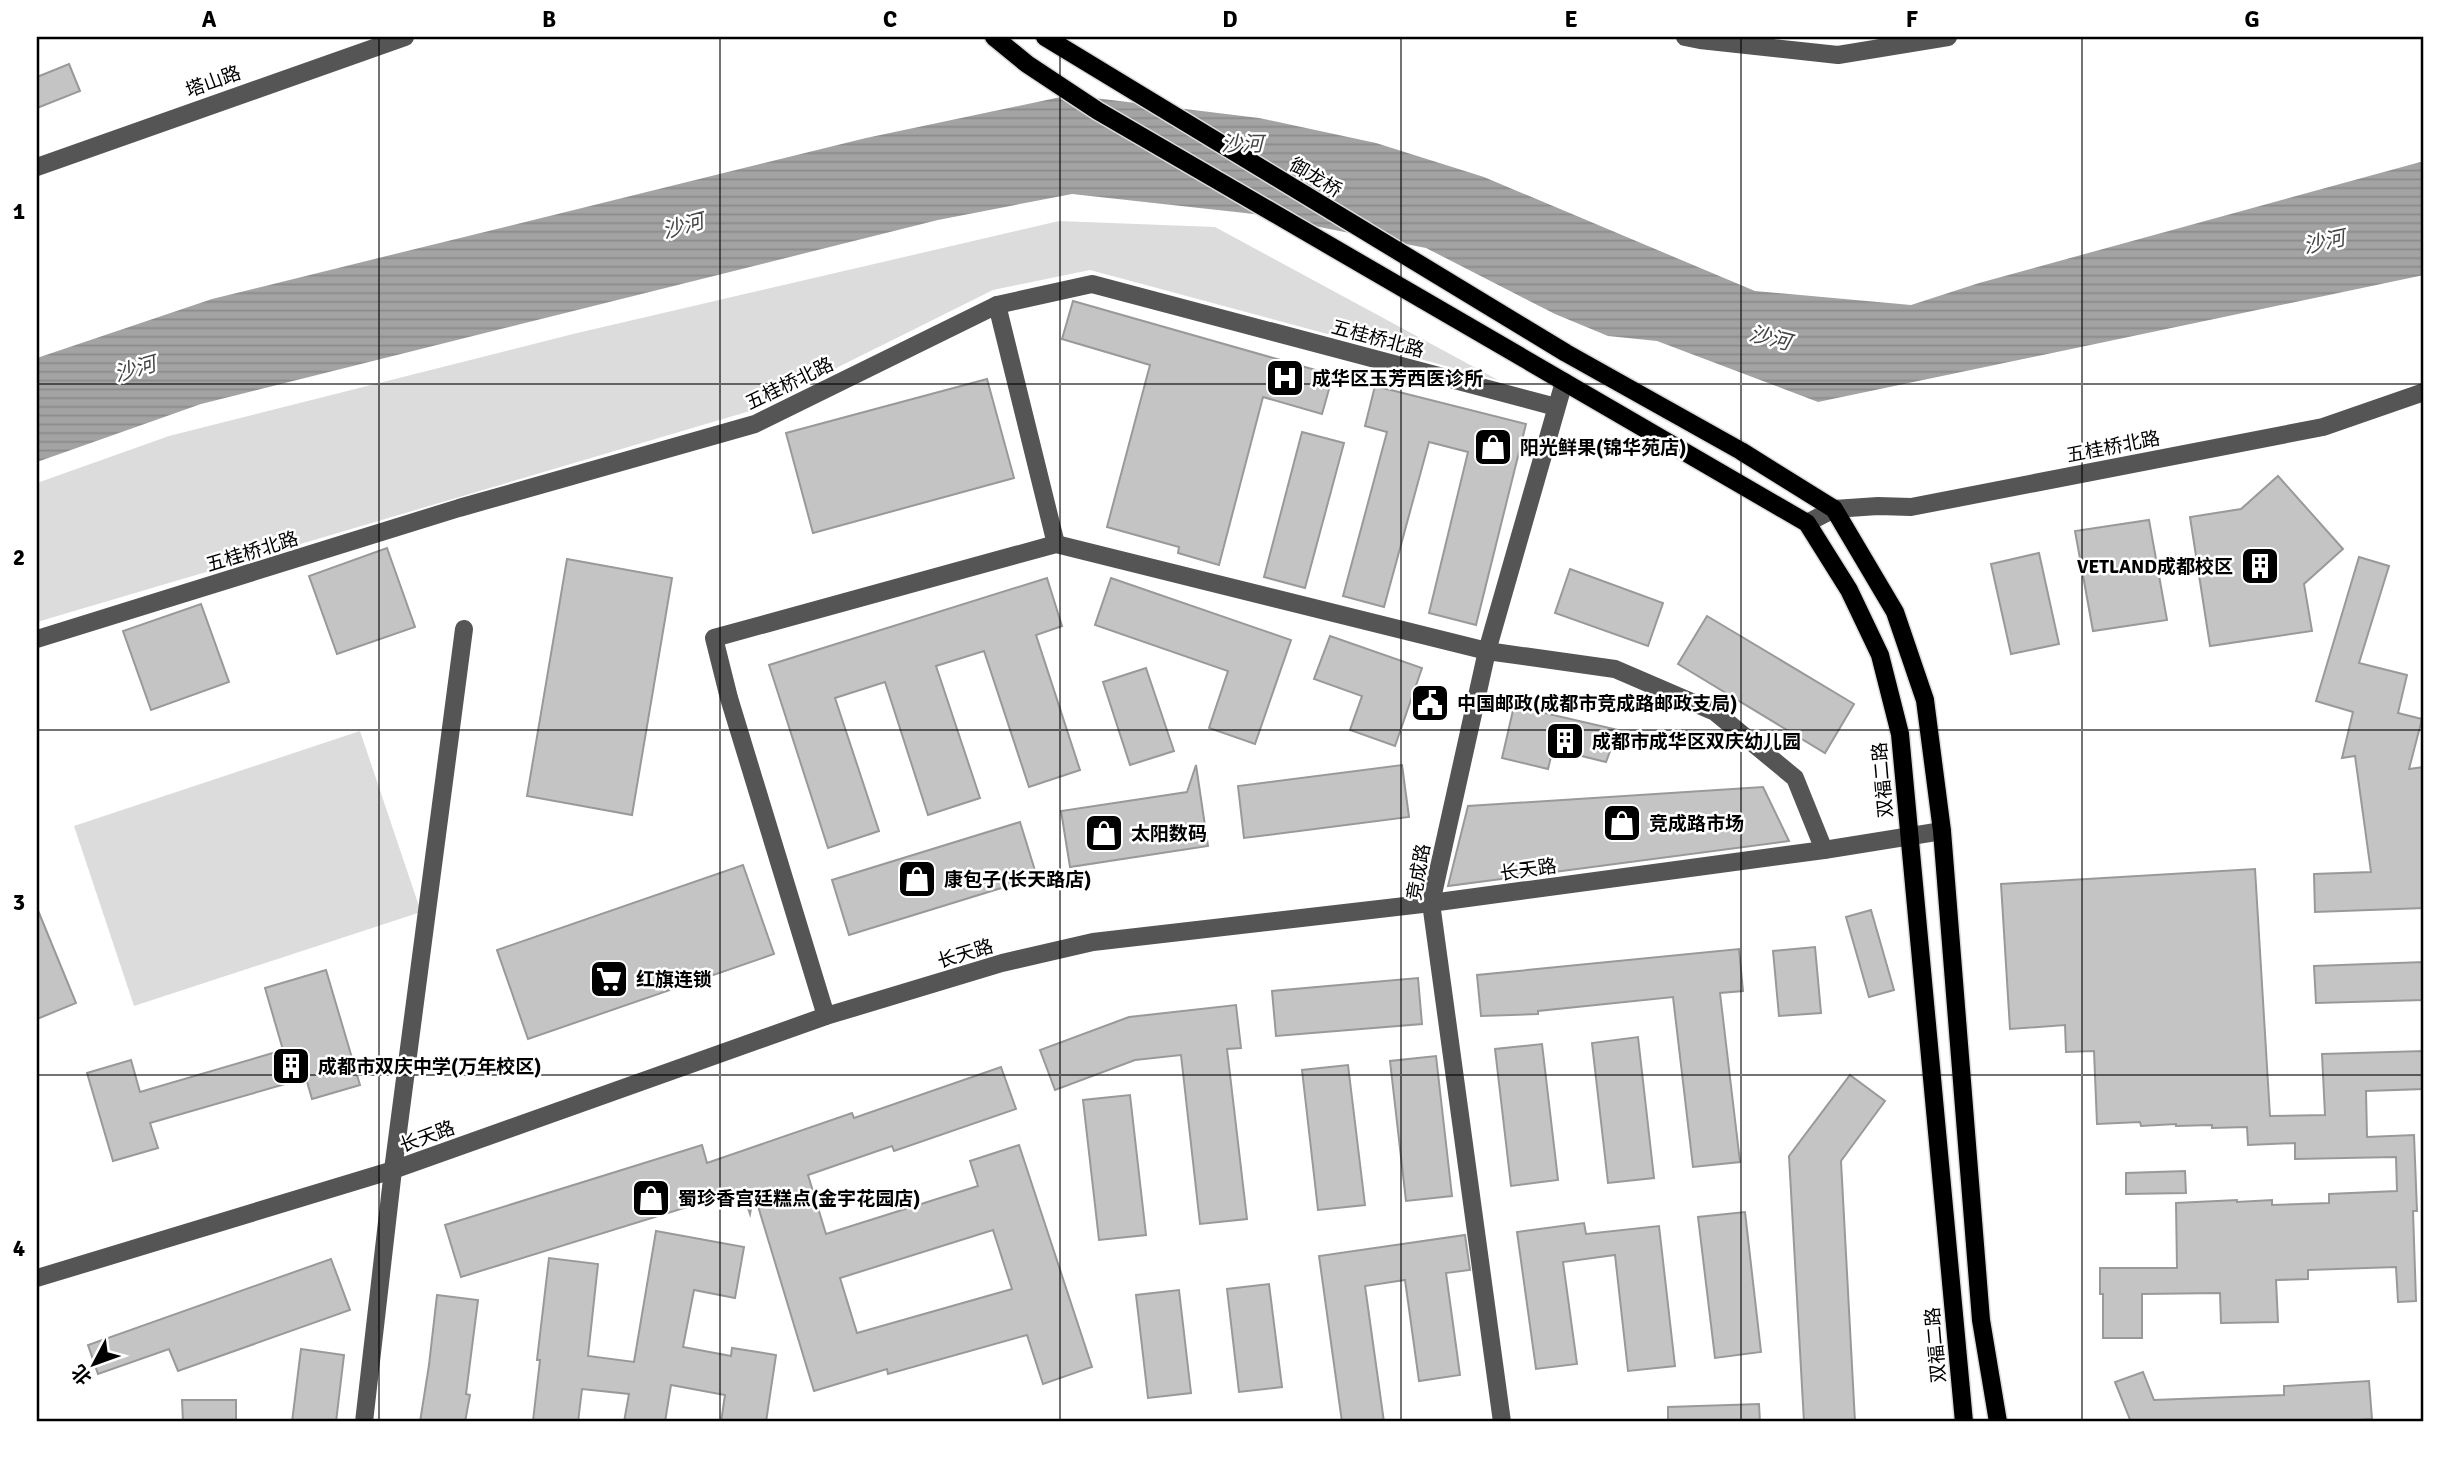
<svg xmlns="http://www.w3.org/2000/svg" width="2461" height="1459" font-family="Signika,'Noto Sans SC',sans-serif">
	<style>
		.park { fill: #dcdcdc }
		.water { fill: url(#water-rules) }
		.building { fill: #c4c4c4; stroke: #999; stroke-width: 2; fill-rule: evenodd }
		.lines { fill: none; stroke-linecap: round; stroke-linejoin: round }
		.major-casing { stroke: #dbdbdb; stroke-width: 21 }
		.minor { stroke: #555; stroke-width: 18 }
		.major { stroke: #000; stroke-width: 18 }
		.grid { fill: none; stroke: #000; stroke-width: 2; stroke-opacity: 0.55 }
		.labels { text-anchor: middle; stroke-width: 5; stroke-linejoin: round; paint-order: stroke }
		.street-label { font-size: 19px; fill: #000; stroke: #fff }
		.poi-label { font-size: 19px; font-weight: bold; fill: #000; stroke: #fff; text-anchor: start }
		.water-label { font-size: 21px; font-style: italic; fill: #444; stroke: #fff }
		.neatline { fill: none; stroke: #000; stroke-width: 2.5 }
		.grid-label { font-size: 23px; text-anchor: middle; font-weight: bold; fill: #000 }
	</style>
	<defs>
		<pattern id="water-rules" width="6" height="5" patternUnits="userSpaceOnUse" patternTransform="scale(1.75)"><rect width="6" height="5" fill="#a3a3a3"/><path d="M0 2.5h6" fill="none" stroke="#8b8b8b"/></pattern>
	</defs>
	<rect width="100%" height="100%" fill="#fff"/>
	<!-- park -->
	<g class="park">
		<polygon points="1059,221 1215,227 1498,380 1090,270 993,290 750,411 37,622 37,483 169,436 573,334"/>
		<polygon points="360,731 421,912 134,1006 74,826"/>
	</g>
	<!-- water -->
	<polygon class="water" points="1070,95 1259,118 1376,143 1484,177 1755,291 1911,305 1979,283 2424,161 2424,275 1818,402 1657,341 1608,336 1555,314 1426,248 1254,214 1072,194 938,220 201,404 37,462 37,358 212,299 866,138"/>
	<!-- building -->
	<g class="building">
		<polygon points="69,64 80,91 37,108 37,77"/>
		<polygon points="1073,301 1333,375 1322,414 1263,397 1219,565 1178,553 1179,547 1107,527 1150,365 1062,339"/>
		<polygon points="987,379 1014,478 813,533 786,433"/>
		<polygon points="1375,386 1526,424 1476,625 1429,613 1468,452 1429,442 1384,607 1343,596 1387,432 1365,426"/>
		<polygon points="1302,432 1344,443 1305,588 1264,577"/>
		<polygon points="2278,476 2343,549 2304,584 2312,631 2210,646 2190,517 2241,509"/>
		<polygon points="2149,520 2167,620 2093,631 2075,531"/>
		<polygon points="387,548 415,627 337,654 309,576"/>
		<polygon points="2039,553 2059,644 2011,654 1991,564"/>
		<polygon points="2359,557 2389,566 2359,663 2407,675 2398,713 2422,719 2409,769 2424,767 2424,908 2315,912 2314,874 2371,872 2355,756 2342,758 2353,712 2316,701"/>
		<polygon points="567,559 672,578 632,815 527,796"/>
		<polygon points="1570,569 1663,603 1648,646 1555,613"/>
		<polygon points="1047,578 1062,626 1036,635 1080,770 1029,787 984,651 936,666 980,798 928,815 885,682 835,698 879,831 828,848 769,665"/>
		<polygon points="1111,578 1291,640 1255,744 1209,728 1228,671 1095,625"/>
		<polygon points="201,604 229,682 151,710 123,631"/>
		<polygon points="1707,616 1854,704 1825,753 1678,664"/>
		<polygon points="1330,636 1422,668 1395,746 1350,730 1362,696 1314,679"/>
		<polygon points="1146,668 1174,751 1130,765 1103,682"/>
		<polygon points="1514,706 1618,730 1606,762 1553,749 1548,769 1502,758"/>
		<polygon points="1196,765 1208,846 1070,867 1061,811 1187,792"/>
		<polygon points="1402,765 1409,817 1244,838 1238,786"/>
		<polygon points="1763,787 1789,841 1448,886 1468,806"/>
		<polygon points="1020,822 1037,877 849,935 832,880"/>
		<polygon points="743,865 774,954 528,1039 497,950"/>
		<polygon points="2255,869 2270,1116 2325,1115 2322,1054 2424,1051 2424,1089 2366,1091 2367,1137 2414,1135 2417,1211 2413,1211 2416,1301 2398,1302 2396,1267 2308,1270 2308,1279 2276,1280 2278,1322 2221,1323 2220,1293 2142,1294 2142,1338 2103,1338 2103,1294 2100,1294 2100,1268 2177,1268 2176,1203 2237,1200 2237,1202 2272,1200 2272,1205 2329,1203 2329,1194 2397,1191 2396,1157 2295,1159 2295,1143 2248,1145 2247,1127 2212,1128 2212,1125 2176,1126 2176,1124 2141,1126 2140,1122 2097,1124 2094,1051 2066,1052 2065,1025 2010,1029 2001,884"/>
		<polygon points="37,908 76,1003 37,1019"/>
		<polygon points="1871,910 1894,990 1869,997 1846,917"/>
		<polygon points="1815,947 1821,1013 1779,1016 1773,951"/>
		<polygon points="1739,949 1743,991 1720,993 1740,1162 1693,1167 1673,997 1538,1011 1538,1014 1481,1016 1477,975"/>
		<polygon points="2424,962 2424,1000 2316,1003 2314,966"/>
		<polygon points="326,970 360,1085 312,1099 306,1078 150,1123 158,1148 113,1161 87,1073 131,1060 140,1092 283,1050 265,988"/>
		<polygon points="1418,978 1422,1024 1276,1036 1272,991"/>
		<polygon points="1236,1005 1241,1048 1227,1049 1247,1219 1200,1224 1181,1055 1135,1060 1055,1090 1040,1050 1129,1017"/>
		<polygon points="1638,1037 1654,1178 1608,1183 1592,1043"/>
		<polygon points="1542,1044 1558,1180 1511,1186 1495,1049"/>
		<polygon points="1436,1056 1452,1196 1406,1201 1390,1061"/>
		<polygon points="1348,1065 1365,1205 1318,1210 1302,1070"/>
		<path d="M1001 1067 1016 1109 894 1151 892 1146 808 1175 826 1234 978 1186 970 1161 1019 1145 1092 1367 1043 1384 1027 1335 888 1374 887 1369 814 1391 754 1193 750 1214 742 1190 461 1277 445 1225 702 1145 707 1163 852 1113 854 1118ZM993 1230 1012 1289 857 1333 840 1278Z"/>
		<polygon points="1850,1075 1885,1101 1841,1161 1855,1422 1804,1422 1789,1156"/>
		<polygon points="1130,1095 1146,1235 1099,1240 1083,1100"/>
		<polygon points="2185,1171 2186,1193 2126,1194 2126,1173"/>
		<polygon points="1745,1212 1761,1352 1715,1358 1698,1217"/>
		<polygon points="1584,1223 1586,1234 1659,1226 1675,1366 1628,1371 1615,1255 1563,1262 1577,1364 1536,1369 1517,1232"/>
		<polygon points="656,1231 744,1247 735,1298 694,1290 683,1347 731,1356 732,1348 776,1355 766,1422 721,1422 725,1395 671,1385 665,1422 624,1422 629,1394 582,1389 578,1422 533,1421 540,1360 537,1360 549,1258 598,1264 588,1356 634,1362"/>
		<polygon points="1465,1235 1470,1270 1446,1273 1460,1375 1419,1381 1405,1280 1365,1286 1384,1422 1342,1422 1319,1256"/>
		<polygon points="331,1259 350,1310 178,1371 169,1349 98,1374 88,1345"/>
		<polygon points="1269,1284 1282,1387 1239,1392 1227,1289"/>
		<polygon points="1179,1290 1191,1393 1148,1398 1136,1295"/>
		<polygon points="437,1295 478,1300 466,1394 470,1395 465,1422 420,1422 429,1365"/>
		<polygon points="301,1349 344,1355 336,1422 292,1422"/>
		<polygon points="2143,1372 2154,1400 2284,1395 2284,1386 2369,1381 2372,1419 2328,1422 2131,1422 2115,1382"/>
		<polygon points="182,1400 236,1400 236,1422 183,1422"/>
		<polygon points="1759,1404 1760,1422 1668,1422 1668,1407"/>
	</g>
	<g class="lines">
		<defs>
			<g id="major">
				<polyline points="994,37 1027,64 1098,111 1807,523 1849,590 1880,655 1900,734 1964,1422"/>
				<polyline points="1045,37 1566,353 1741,451 1834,509 1895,612 1925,700 1942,831 1981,1320 1998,1422"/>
			</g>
		</defs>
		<!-- major casing -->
		<use href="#major" class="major-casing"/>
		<!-- minor -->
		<g class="minor">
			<polyline points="1685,37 1700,40 1838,55 1948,37"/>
			<polyline points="37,167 405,37"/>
			<polyline points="997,305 1056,544"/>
			<polyline points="1807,523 1834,509 1878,506 1911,507 2323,427 2424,392"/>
			<polyline points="37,639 459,508 755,424 997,305 1092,284 1556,407"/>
			<polyline points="826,1016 729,698 714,638 1056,544 1487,651 1615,669 1715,712 1795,778 1824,850"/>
			<polyline points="37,1278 393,1170 826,1016 1002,963 1093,942 1431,903 1824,850 1942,831"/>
			<polyline points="364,1422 393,1170 464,629"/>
			<polyline points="1502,1422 1431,903 1487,651 1564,382"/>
		</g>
		<!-- major -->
		<use href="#major" class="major"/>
	</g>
	<!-- grid -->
	<path class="grid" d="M379 37V1422M720 37V1422M1060 37V1422M1401 37V1422M1741 37V1422M2082 37V1422M37 384H2424M37 730H2424M37 1075H2424"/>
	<!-- icons -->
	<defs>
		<symbol id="hospital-square" viewBox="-11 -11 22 22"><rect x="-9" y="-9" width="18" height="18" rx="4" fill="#000" stroke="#fff"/><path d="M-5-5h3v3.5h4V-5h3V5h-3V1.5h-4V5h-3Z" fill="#fff"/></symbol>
		<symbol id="shop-square" viewBox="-11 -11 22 22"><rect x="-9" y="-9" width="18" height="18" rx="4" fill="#000" stroke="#fff"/><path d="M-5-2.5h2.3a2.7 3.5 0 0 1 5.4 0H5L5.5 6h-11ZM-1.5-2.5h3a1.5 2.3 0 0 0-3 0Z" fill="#fff"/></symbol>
		<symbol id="building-square" viewBox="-11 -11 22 22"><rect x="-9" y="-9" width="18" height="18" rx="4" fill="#000" stroke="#fff"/><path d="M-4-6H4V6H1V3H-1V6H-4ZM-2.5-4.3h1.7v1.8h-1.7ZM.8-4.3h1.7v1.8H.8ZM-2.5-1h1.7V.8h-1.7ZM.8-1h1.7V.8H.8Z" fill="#fff"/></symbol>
		<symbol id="civic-square" viewBox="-11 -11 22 22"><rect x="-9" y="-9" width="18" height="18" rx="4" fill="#000" stroke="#fff"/><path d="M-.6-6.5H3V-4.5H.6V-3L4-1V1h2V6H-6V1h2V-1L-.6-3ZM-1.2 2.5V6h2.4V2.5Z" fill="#fff"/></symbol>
		<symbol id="supermarket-square" viewBox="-11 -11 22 22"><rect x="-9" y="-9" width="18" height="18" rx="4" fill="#000" stroke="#fff"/><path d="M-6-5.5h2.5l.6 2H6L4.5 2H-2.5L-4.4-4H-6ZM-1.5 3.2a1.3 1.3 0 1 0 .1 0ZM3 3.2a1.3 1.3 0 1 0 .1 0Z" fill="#fff"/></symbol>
	</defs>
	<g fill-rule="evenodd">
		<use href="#hospital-square" x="1263" y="356" width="44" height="44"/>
		<use href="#shop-square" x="1471" y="425" width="44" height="44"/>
		<use href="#building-square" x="2238" y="544" width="44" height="44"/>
		<use href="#civic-square" x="1408" y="681" width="44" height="44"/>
		<use href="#building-square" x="1543" y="719" width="44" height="44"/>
		<use href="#shop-square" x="1600" y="801" width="44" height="44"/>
		<use href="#shop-square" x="1082" y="811" width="44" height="44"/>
		<use href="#shop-square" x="895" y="857" width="44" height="44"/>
		<use href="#supermarket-square" x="587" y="957" width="44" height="44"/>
		<use href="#building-square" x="269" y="1044" width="44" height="44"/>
		<use href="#shop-square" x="629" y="1176" width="44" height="44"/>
	</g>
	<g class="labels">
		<!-- street labels -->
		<g class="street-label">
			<text transform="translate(213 81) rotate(-20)" y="7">塔山路</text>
			<text transform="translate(1316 177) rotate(31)" y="7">御龙桥</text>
			<text transform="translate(1378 338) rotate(15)" y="7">五桂桥北路</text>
			<text transform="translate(789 383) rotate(-26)" y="7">五桂桥北路</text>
			<text transform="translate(2113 446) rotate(-11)" y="7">五桂桥北路</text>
			<text transform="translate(252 551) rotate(-17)" y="7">五桂桥北路</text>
			<text transform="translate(1882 780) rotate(-95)" y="7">双福二路</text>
			<text transform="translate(1528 869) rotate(-8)" y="7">长天路</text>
			<text transform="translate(1418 872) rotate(-80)" y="7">竞成路</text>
			<text transform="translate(965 953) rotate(-17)" y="7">长天路</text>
			<text transform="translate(427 1136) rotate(-20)" y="7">长天路</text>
			<text transform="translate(1935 1345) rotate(-95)" y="7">双福二路</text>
		</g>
		<!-- poi labels -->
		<g class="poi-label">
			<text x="1312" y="385">成华区玉芳西医诊所</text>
			<text x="1520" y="454">阳光鲜果(锦华苑店)</text>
			<text x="2233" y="573" text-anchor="end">VETLAND成都校区</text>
			<text x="1457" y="710">中国邮政(成都市竞成路邮政支局)</text>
			<text x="1592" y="748">成都市成华区双庆幼儿园</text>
			<text x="1649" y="830">竞成路市场</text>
			<text x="1131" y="840">太阳数码</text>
			<text x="944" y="886">康包子(长天路店)</text>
			<text x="636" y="986">红旗连锁</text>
			<text x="318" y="1073">成都市双庆中学(万年校区)</text>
			<text x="678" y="1205">蜀珍香宫廷糕点(金宇花园店)</text>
		</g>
		<!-- water labels -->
		<g class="water-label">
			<text x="1242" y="151">沙河</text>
			<text transform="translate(683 226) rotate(-15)" y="7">沙河</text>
			<text transform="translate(2324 242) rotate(-12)" y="7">沙河</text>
			<text transform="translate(1770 338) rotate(14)" y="7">沙河</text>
			<text transform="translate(135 369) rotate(-16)" y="7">沙河</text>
		</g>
	</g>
	<!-- border -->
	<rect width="2461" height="1459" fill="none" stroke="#ffffff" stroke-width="77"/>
	<!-- north arrow -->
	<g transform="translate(94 1364) rotate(229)" stroke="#ffffff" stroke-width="5" paint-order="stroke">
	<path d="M0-5L12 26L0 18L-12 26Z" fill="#000000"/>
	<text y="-10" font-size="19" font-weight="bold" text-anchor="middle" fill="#000000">北</text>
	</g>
	<rect x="38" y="38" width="2384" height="1382" class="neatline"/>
	<g class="grid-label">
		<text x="209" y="27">A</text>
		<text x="549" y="27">B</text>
		<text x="890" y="27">C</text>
		<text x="1230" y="27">D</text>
		<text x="1571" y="27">E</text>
		<text x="1912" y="27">F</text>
		<text x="2252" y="27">G</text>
		<text x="19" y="219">1</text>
		<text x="19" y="565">2</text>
		<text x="19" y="910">3</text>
		<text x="19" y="1256">4</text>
	</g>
</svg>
